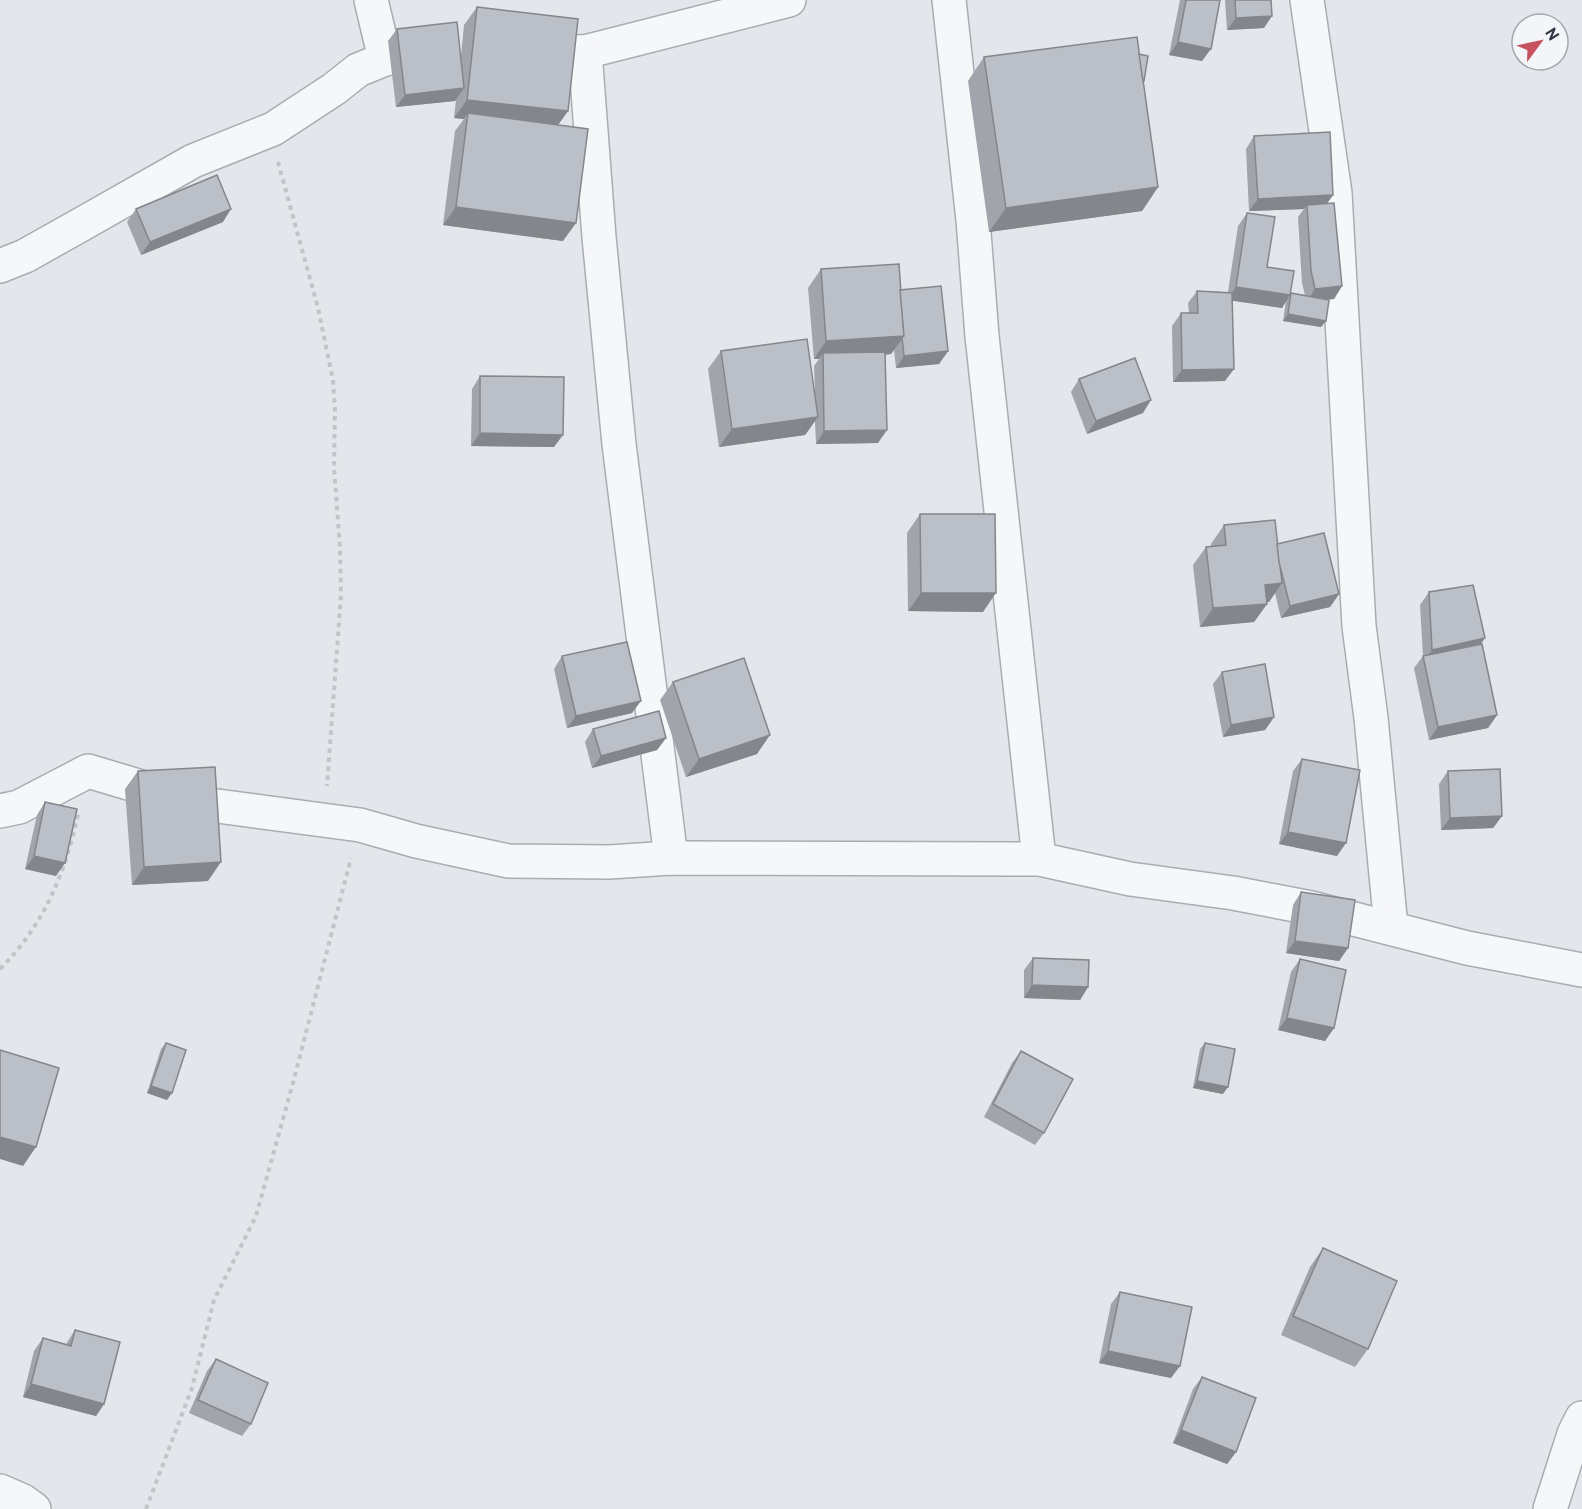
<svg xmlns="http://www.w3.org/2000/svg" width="1582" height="1509" font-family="Overpass,sans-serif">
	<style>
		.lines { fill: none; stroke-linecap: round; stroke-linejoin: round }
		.street-casing { stroke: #a8adb4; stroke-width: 36 }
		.path { stroke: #c1c4c9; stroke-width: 4; stroke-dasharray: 4.5 4.5; stroke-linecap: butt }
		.street { stroke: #f6f7f9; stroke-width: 33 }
		.wall { fill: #a1a4ab }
		.shaded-wall { fill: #83868b }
		.building { fill: #bbbfc7; stroke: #83868b; stroke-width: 1.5 }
	</style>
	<rect width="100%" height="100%" fill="#e3e6ea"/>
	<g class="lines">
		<defs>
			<g id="street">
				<polyline points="371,0 385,59"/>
				<polyline points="949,0 973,220 982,336 1039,859"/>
				<polyline points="1307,0 1335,193 1359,626 1371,718 1391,927"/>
				<polyline points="530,50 585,52 789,0"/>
				<polyline points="585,52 599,237 619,444 671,858"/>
				<polyline points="0,266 25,256 75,228 193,161 273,129 334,89 358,70 385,59 413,53 434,51"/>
				<polyline points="0,811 19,807 88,771 195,803 360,825 416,841 508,861 609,862 671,858 1039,859 1130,879 1233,893 1311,908 1467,948 1582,970"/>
				<polyline points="0,1491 23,1501 34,1509"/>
				<polyline points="1550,1509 1574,1434 1582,1418"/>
			</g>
		</defs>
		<!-- street casing -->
		<use href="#street" class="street-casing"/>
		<!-- path -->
		<g class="path">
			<polyline points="278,162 318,308 333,380 335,408 334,467 340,548 341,595 327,786"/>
			<path d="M0 969C44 925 65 874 78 814"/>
			<polyline points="146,1509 192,1388 214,1300 256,1216 293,1083 351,858"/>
		</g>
		<!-- street -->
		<use href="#street" class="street"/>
	</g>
	<!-- wall -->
	<g class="wall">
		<polygon points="1180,0 1220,0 1202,61 1169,55"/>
		<polygon points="1225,0 1271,0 1264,28 1227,30"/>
		<polygon points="477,7 568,111 558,125 563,241 443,225 455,131 464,119 454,118 456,100 455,101 396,107 388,41 397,29 461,56 464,25"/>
		<polygon points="984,57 1144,81 1143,82 1158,187 1142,211 989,232 968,81"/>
		<polygon points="1254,136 1333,195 1327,203 1342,286 1334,299 1328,299 1321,327 1283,321 1286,301 1282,308 1232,300 1225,381 1173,382 1172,326 1181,313 1189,313 1188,303 1197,291 1228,292 1238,226 1247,213 1267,267 1291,294 1305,295 1302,283 1298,217 1304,209 1249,211 1246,149"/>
		<polygon points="136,209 223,222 141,255 127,222"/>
		<polygon points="821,269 900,290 948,351 939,364 896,368 894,350 891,354 885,355 878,443 816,444 815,421 805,435 719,447 708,369 721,351 815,391 814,366 819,359 814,359 808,288"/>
		<polygon points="480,376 554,447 471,446 472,389"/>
		<polygon points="1079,379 1143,413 1087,434 1071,392"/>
		<polygon points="920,514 983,612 908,611 907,533"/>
		<polygon points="1224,525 1277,544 1339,594 1330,607 1281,618 1275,593 1269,602 1267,602 1267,604 1254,622 1200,627 1193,565 1206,547 1211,546 1211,544"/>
		<polygon points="1429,592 1480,644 1497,715 1488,728 1429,740 1414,668 1423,656 1420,605"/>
		<polygon points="562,656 632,713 567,728 554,669"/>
		<polygon points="1222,672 1274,717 1265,730 1223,737 1213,684"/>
		<polygon points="673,682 757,754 686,777 660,700"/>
		<polygon points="593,729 666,738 657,750 592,768 585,742"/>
		<polygon points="1302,759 1337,856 1279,844 1293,771"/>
		<polygon points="138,771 208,881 132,885 125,789"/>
		<polygon points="1448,771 1502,816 1493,828 1441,830 1439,784"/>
		<polygon points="45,802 56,876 25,869 37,815"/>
		<polygon points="1301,892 1348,948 1339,961 1286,953 1293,905"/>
		<polygon points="1033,958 1088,987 1080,1000 1024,998 1024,970"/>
		<polygon points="1300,959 1334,1028 1325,1041 1278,1030 1291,972"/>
		<polygon points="166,1043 167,1100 147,1093 161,1049"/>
		<polygon points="1205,1043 1223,1094 1193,1088 1200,1049"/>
		<polygon points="1021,1051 1044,1133 1035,1145 984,1117 1012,1063"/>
		<polygon points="1323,1248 1368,1349 1355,1367 1281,1335 1310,1267"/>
		<polygon points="1120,1292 1171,1378 1099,1363 1111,1304"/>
		<polygon points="75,1330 104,1404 96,1416 23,1397 34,1351 43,1338 66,1344"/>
		<polygon points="216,1359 251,1424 242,1436 189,1413 207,1371"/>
		<polygon points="1202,1377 1236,1452 1227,1464 1173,1443 1193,1389"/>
	</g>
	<!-- shaded-wall -->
	<g class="shaded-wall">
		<polygon points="1272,16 1264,28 1227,30 1236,18"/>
		<polygon points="1178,42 1211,49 1202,61 1169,55"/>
		<polygon points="464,88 455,101 396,107 405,95"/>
		<polygon points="467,100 568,111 555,129 468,113 464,119 454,118"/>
		<polygon points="1158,187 1142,211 989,232 1006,208"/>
		<polygon points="1333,195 1324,208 1307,205 1304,209 1249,211 1258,199"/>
		<polygon points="456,207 576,223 563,241 443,225"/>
		<polygon points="231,209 223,222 141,255 150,242"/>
		<polygon points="1342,286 1334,299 1307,302 1315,289"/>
		<polygon points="1236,287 1290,295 1282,308 1227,300"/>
		<polygon points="1288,314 1326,321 1321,327 1283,321"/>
		<polygon points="904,336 891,354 823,359 823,353 819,359 814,359 826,341"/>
		<polygon points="948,351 939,364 896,368 904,356"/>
		<polygon points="1234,369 1225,381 1173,382 1182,370"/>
		<polygon points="1151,400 1143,413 1087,434 1096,421"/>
		<polygon points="818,417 805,435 719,447 732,429"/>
		<polygon points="887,430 878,443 816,444 824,431"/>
		<polygon points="480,433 563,435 554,447 471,446"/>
		<polygon points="1282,583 1269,602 1252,604 1265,585"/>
		<polygon points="921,593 996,593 983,612 908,611"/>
		<polygon points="1339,594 1330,607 1281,618 1290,606"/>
		<polygon points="1267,604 1254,622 1200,627 1213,608"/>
		<polygon points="1485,638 1476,651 1423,662 1432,650"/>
		<polygon points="641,701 632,713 567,728 576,716"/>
		<polygon points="1497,715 1488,728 1429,740 1438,727"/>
		<polygon points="1274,717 1265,730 1223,737 1231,725"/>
		<polygon points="770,735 757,754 686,777 699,759"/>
		<polygon points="666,738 657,750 592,768 601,756"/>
		<polygon points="1502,816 1493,828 1441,830 1450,818"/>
		<polygon points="1288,832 1346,843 1337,856 1279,844"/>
		<polygon points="34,856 65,863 56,876 25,869"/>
		<polygon points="221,862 208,881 132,885 144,867"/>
		<polygon points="1295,941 1348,948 1339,961 1286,953"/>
		<polygon points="1032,985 1088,987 1080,1000 1024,998"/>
		<polygon points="1287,1018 1334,1028 1325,1041 1278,1030"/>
		<polygon points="1197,1081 1228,1087 1223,1094 1193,1088"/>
		<polygon points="151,1086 172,1093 167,1100 147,1093"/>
		<polygon points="0,1137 36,1147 23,1166 0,1159"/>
		<polygon points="1108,1351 1180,1366 1171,1378 1099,1363"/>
		<polygon points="31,1384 104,1404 96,1416 23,1397"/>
		<polygon points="1181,1430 1236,1452 1227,1464 1173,1443"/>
	</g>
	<!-- building -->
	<g class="building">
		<polygon points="1186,0 1220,0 1211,49 1178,42"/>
		<polygon points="1235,0 1271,0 1272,16 1236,18"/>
		<polygon points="477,7 578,19 568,111 467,100"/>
		<polygon points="457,22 464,88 405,95 397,29"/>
		<polygon points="1137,37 1158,187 1006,208 984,57"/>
		<polygon points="1139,54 1148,56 1144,81 1143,81"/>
		<polygon points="468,113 588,129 576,223 456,207"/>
		<polygon points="1330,132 1333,195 1258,199 1254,136"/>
		<polygon points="217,175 231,209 150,242 136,209"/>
		<polygon points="1334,203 1342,286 1315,289 1311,271 1307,205"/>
		<polygon points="1247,213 1275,217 1267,267 1294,271 1290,295 1236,287"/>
		<polygon points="899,264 904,336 826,341 821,269"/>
		<polygon points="941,286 948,351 904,356 902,337 904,336 900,290"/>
		<polygon points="1197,291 1232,293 1234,369 1182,370 1181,313 1198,313"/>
		<polygon points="1291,293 1329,300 1326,321 1288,314"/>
		<polygon points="807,339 818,417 732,429 721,351"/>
		<polygon points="885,352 887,430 824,431 823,353"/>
		<polygon points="1135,358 1151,400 1096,421 1079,379"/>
		<polygon points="480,376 564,377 563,435 480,433"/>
		<polygon points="920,514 995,514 996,593 921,593"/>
		<polygon points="1275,520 1282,583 1265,585 1267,604 1213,608 1206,547 1226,545 1224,525"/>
		<polygon points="1324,533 1339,594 1290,606 1279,562 1277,544"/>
		<polygon points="1473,585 1485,638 1432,650 1429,592"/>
		<polygon points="627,642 641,701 576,716 562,656"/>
		<polygon points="1482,644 1497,715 1438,727 1423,656"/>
		<polygon points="744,658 770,735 699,759 673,682"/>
		<polygon points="1265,664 1274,717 1231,725 1222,672"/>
		<polygon points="659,711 666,738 601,756 593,729"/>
		<polygon points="1302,759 1360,770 1346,843 1288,832"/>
		<polygon points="215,767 221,862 144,867 138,771"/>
		<polygon points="1500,769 1502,816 1450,818 1448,771"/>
		<polygon points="45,802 77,809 65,863 34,856"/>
		<polygon points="1301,892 1355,900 1348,948 1295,941"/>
		<polygon points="1033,958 1089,960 1088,987 1032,985"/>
		<polygon points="1300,959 1346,970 1334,1028 1287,1018"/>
		<polygon points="166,1043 186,1050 172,1093 151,1086"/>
		<polygon points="1205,1043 1235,1049 1228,1087 1197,1081"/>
		<polygon points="0,1050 59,1068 36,1147 0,1137"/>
		<polygon points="1021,1051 1073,1079 1044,1133 993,1104"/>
		<polygon points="1323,1248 1397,1281 1368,1349 1293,1316"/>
		<polygon points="1120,1292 1192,1307 1180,1366 1108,1351"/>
		<polygon points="75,1330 120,1342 104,1404 31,1384 43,1338 71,1346"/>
		<polygon points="216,1359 268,1383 251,1424 198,1400"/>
		<polygon points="1202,1377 1256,1398 1236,1452 1181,1430"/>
	</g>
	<!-- north arrow -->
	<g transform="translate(1540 42) rotate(57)"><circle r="28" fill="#f3f5f8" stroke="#a3a7af" stroke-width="1.5"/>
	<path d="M0-4.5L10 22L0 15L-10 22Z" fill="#c6525d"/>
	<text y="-9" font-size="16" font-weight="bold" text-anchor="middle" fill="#2c3341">N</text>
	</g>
</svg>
